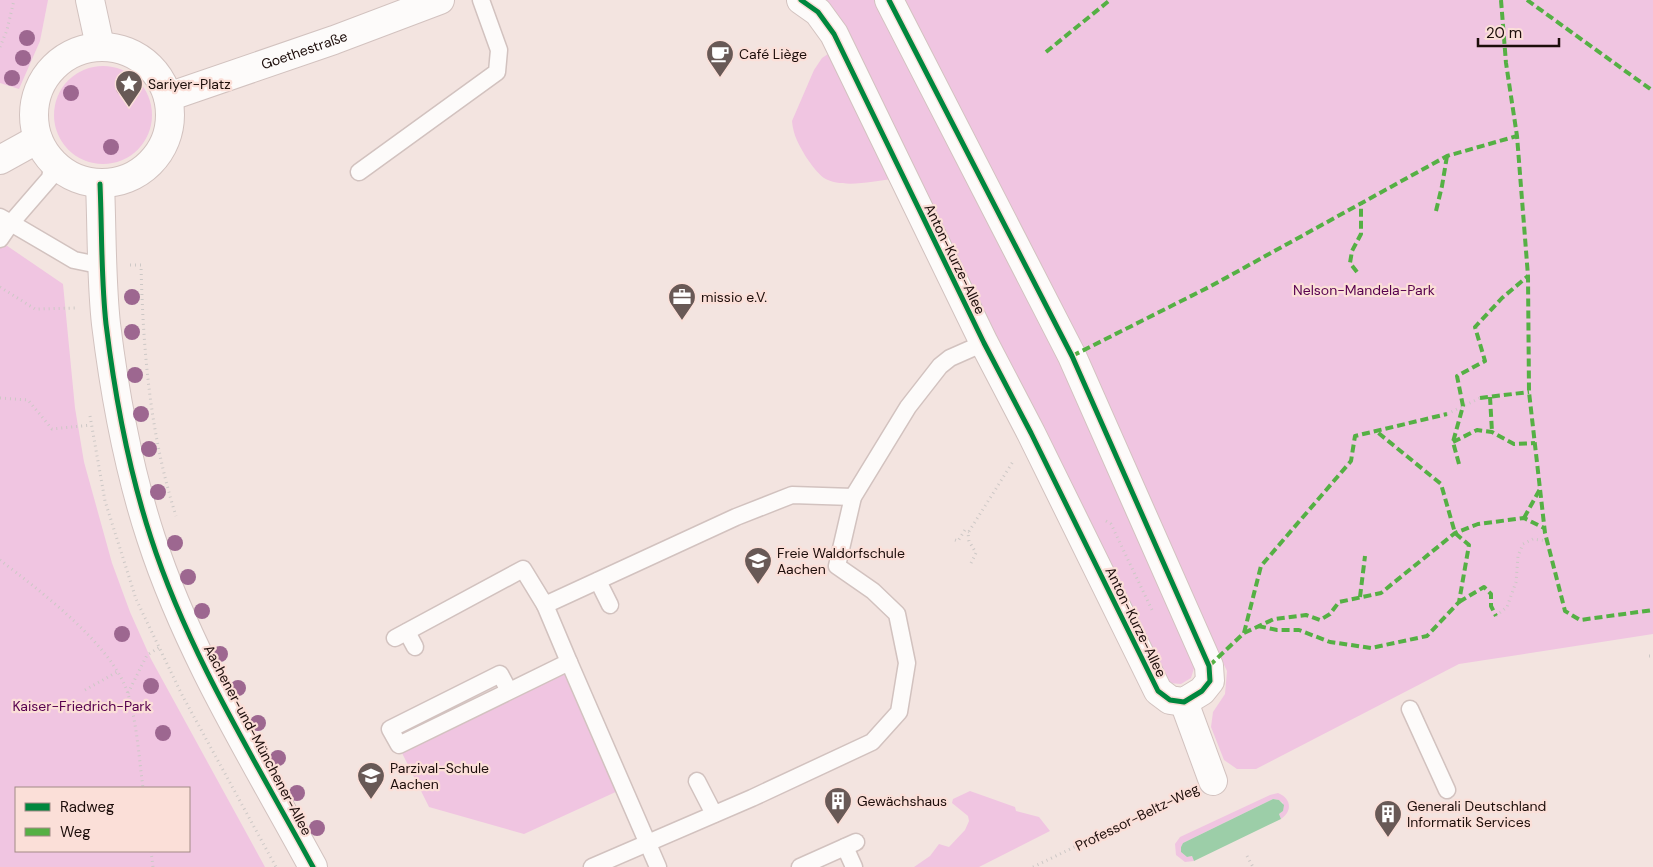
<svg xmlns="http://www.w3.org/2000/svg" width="1653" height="867" font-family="'DM Sans',sans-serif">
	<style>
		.green { fill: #f0c5e1; fill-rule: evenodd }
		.water { fill: #9ccea8 }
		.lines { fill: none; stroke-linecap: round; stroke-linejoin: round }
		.lane-casing { stroke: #d2c2bf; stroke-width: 19 }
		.street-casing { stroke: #d2c2bf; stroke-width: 30 }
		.secondary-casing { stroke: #d2c2bf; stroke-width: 30 }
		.path { stroke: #cdc8c6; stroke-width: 3; stroke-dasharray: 1 4; stroke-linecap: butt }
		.lane { stroke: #fdfbfa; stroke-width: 16 }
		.street { stroke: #fdfbfa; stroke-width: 28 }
		.secondary { stroke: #fdfbfa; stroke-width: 28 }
		.quiet { stroke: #55b044; stroke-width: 4; stroke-dasharray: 8 4; stroke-linecap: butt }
		.cycleway-casing { stroke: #fbdfd8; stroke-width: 8 }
		.cycleway { stroke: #00873e; stroke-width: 5 }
		.tree { fill: #9d6790 }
		.labels { text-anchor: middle; stroke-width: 4.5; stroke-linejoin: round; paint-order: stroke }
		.street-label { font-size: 14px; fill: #1d0e0b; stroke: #fbdfd8 }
		.poi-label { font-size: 14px; fill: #1d0e0b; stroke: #fbdfd8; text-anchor: start }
		.park-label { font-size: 14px; fill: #57014e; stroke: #fbdfd8 }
	</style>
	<rect width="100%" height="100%" fill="#f3e4e0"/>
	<!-- green -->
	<g class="green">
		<polygon points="0,0 48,0 40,41 19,89 0,83"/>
		<polygon points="809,0 883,0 1055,346 1196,662 1191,678 1181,684 1169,683"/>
		<polygon points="904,0 1653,0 1653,634 1459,664 1256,769 1237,769 1224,760 1211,727 1213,712 1225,694 1227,671"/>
		<path d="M831 52 893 179C873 181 843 189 824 178 817 173 811 164 806 157 799 145 793 135 792 121L814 70 822 58Z"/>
		<circle cx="103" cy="115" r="49"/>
		<path d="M0 241 63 284 75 408 84 462 112 563 130 612 151 659 265 867H0ZM16 788H189V851H16Z"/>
		<polygon points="568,666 620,790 524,834 429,807 400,749"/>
		<polygon points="970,791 1015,807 1016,811 1039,817 1050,831 979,867 914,867 930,856 939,844 949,847 965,830 969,821 968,816 952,803 953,799"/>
		<path d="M1278 793C1291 798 1293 811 1281 819L1279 814 1283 811V803L1279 800 1273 799 1183 843 1181 847V852L1187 857 1192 856 1194 861 1185 862 1176 855 1175 844 1180 837 1270 795Z"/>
	</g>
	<!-- water -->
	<polygon class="water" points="1273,799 1279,800 1284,805 1283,811 1279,814 1281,819 1194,861 1192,856 1187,857 1181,852 1181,847 1183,843"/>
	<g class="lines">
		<defs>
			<g id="lane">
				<polyline points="359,172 497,72 499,50 481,0"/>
				<polyline points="0,217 11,223 50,178 53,162"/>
				<polyline points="0,239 11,223 74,260 103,266"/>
				<polyline points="598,581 610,605"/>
				<polyline points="407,632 415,647"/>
				<polyline points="395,638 523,569 545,605 736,517 792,495 853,497"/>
				<polyline points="569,662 658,867"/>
				<polyline points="509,691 500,674 390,729 399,745 569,662 545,605"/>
				<polyline points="1410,709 1447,790"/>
				<polyline points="697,781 714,814"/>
				<polyline points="845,847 854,867"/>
				<polyline points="592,867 752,798 872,742 899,712 907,663 897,614 873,591 837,566 853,497 908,407 940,366 950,358 984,343"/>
				<polyline points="800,867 856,842"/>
			</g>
			<g id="street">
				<polyline points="90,0 100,46"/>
				<polyline points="801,0 818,12 834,34 984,343 1031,433 1158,691 1170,700 1184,702 1202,691 1210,681 1209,666 1072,356 889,0"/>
				<circle cx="102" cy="115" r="68"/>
				<path id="s1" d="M168 97 334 40 440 0"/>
				<polyline points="0,160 38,139"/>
				<polyline points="1184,702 1213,781"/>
			</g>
			<path id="secondary" d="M100 184C102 230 101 278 106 324 115 397 128 468 151 538 189 655 255 760 313 867"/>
		</defs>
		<!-- lane casing -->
		<use href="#lane" class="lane-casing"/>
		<!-- street casing -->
		<use href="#street" class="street-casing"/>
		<!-- secondary casing -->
		<use href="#secondary" class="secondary-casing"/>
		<!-- path -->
		<g class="path">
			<polyline points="0,47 7,30 14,0"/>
			<path d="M130 265H141C143 350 150 435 176 516"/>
			<polyline points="0,287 35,309 78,308"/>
			<polyline points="0,398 28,400 52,429 91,425"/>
			<polyline points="1447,414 1480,398"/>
			<polyline points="90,416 105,501 136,599 181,693 276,867"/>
			<polyline points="1106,521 1111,524 1152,610"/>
			<polyline points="955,540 958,541 965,530 969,532"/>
			<path d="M0 560C40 591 113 645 128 694 137 723 139 758 143 788"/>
			<polyline points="971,563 976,553 969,541 968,533 1014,460"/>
			<polyline points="1496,616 1507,607 1516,582 1518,556 1523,544 1533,539 1547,541"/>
			<polyline points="1649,656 1653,656"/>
			<polyline points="85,690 117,672"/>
			<polyline points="128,693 147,655 160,647"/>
			<polyline points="151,851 153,867"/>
			<polyline points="1247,856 1253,867"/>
			<polyline points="1033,867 1188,792"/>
		</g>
		<!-- lane -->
		<use href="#lane" class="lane"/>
		<!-- street -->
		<use href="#street" class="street"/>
		<!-- secondary -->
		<use href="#secondary" class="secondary"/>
		<!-- quiet -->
		<g class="quiet">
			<polyline points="1501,0 1506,63 1517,136 1528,276 1529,392 1545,533 1565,611 1580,620 1653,610"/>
			<polyline points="1527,0 1653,91"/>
			<polyline points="1046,52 1110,0"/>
			<polyline points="1436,211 1442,186 1447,156"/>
			<polyline points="1357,272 1350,263 1352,251 1361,234 1361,202"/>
			<polyline points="1072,356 1211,286 1447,156 1517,136"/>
			<polyline points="1490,397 1492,432"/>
			<polyline points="1480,398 1529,392"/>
			<polyline points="1453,442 1477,430 1492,432 1514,444 1535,443"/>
			<polyline points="1459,464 1453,442 1463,406 1457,376 1485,361 1475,327 1502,298 1528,276"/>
			<polyline points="1524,518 1540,489"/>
			<polyline points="1360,597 1365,556"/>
			<polyline points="1459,602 1484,587 1491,594 1491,606 1496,616"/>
			<polyline points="1258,626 1277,630 1299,630 1330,642 1371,648 1427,636 1459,602 1469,545 1455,533 1441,484 1376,431"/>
			<polyline points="1244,633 1261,566 1351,461 1355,436 1447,414"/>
			<polyline points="1209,666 1244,633 1274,619 1306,615 1320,620 1330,614 1339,602 1381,593 1455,533 1478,524 1524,518 1544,528"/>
		</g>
		<defs>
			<g id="cycleway">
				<polyline points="801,0 818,12 834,34 984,343 1031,433 1158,691 1170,700 1184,702 1202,691 1210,681 1209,666 1072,356 889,0"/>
				<path d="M100 184C102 230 101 278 106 324 115 397 128 468 151 538 189 655 255 760 313 867"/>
			</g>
		</defs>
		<!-- cycleway casing -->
		<use href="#cycleway" class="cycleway-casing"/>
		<!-- cycleway -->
		<use href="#cycleway" class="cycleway"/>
	</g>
	<!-- trees -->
	<g class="tree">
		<circle cx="27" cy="38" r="8"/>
		<circle cx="23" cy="58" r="8"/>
		<circle cx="12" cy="78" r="8"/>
		<circle cx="124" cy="88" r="8"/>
		<circle cx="71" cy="93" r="8"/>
		<circle cx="111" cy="147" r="8"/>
		<circle cx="132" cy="297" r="8"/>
		<circle cx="132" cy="332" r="8"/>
		<circle cx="135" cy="375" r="8"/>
		<circle cx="141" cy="414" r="8"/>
		<circle cx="149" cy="449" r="8"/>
		<circle cx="158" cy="492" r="8"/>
		<circle cx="175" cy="543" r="8"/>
		<circle cx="188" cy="577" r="8"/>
		<circle cx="202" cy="611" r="8"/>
		<circle cx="122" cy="634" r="8"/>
		<circle cx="220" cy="654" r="8"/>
		<circle cx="151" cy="686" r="8"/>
		<circle cx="238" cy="688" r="8"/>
		<circle cx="258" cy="723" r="8"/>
		<circle cx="163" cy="733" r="8"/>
		<circle cx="278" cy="758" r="8"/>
		<circle cx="297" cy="793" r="8"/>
		<circle cx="317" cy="828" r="8"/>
	</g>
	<!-- icons -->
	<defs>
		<symbol id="cafe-pin" viewBox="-11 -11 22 30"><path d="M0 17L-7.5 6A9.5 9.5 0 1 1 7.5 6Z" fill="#685956" stroke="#fbdfd8"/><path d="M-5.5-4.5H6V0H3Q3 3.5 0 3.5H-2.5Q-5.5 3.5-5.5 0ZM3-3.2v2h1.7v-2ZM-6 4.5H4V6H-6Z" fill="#fff"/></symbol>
		<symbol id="sight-pin" viewBox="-11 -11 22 30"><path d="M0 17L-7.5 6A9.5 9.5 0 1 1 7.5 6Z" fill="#685956" stroke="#fbdfd8"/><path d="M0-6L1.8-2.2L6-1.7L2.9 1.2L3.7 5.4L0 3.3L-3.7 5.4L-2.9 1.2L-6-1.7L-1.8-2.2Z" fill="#fff"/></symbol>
		<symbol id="office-pin" viewBox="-11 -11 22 30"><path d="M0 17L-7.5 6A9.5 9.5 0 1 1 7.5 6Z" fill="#685956" stroke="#fbdfd8"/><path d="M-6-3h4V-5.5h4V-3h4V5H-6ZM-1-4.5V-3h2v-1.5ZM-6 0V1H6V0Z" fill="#fff"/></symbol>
		<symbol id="school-pin" viewBox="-11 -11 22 30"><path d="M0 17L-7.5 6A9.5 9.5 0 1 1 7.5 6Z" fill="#685956" stroke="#fbdfd8"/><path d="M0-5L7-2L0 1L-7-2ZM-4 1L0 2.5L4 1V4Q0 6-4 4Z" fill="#fff"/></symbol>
		<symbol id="building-pin" viewBox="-11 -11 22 30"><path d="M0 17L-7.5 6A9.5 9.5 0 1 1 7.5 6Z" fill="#685956" stroke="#fbdfd8"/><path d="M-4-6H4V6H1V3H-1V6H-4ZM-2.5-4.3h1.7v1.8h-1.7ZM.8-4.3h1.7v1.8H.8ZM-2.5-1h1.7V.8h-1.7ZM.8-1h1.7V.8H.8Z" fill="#fff"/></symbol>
	</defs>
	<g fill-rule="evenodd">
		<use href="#cafe-pin" x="704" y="38" width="32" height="43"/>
		<use href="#sight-pin" x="113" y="68" width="32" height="43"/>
		<use href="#office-pin" x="666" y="281" width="32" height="43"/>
		<use href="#school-pin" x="742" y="545" width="32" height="43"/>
		<use href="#school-pin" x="355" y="760" width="32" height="43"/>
		<use href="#building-pin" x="822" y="785" width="32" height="43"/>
		<use href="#building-pin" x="1372" y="798" width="32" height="43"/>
	</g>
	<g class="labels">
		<!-- street labels -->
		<g class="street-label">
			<text dy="5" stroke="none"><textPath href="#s1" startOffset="144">Goethestraße</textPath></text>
			<text transform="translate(955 259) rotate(64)" y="5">Anton-Kurze-Allee</text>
			<text transform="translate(1136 622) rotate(64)" y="5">Anton-Kurze-Allee</text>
			<text transform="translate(258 740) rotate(62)" y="5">Aachener-und-Münchener-Allee</text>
			<text transform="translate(1137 817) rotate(-26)" y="5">Professor-Beltz-Weg</text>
		</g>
		<!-- poi labels -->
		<g class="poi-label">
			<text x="739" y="59">Café Liège</text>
			<text x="148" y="89">Sariyer-Platz</text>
			<text x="701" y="302">missio e.V.</text>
			<text x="777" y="558">Freie Waldorfschule<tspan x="777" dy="16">Aachen</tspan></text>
			<text x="390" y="773">Parzival-Schule<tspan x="390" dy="16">Aachen</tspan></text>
			<text x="857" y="806">Gewächshaus</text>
			<text x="1407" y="811">Generali Deutschland<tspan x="1407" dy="16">Informatik Services</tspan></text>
		</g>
		<!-- park labels -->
		<g class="park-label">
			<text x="1364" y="295">Nelson-Mandela-Park</text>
			<text x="82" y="711">Kaiser-Friedrich-Park</text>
		</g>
	</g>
	<!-- legend -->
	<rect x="15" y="787" width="175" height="65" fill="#fbdfd8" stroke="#a28b86"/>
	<rect x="25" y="803" width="25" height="8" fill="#00873e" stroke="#a28b86"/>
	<text x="60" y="812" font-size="15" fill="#1d0e0b">Radweg</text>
	<rect x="25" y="828" width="25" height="8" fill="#55b044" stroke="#a28b86"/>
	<text x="60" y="837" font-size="15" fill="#1d0e0b">Weg</text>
	<!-- scale -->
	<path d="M1478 38v8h81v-8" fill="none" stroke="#1d0e0b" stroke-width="2.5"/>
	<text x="1486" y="38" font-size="15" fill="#1d0e0b" stroke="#fbdfd8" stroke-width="4" paint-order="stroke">20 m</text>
</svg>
